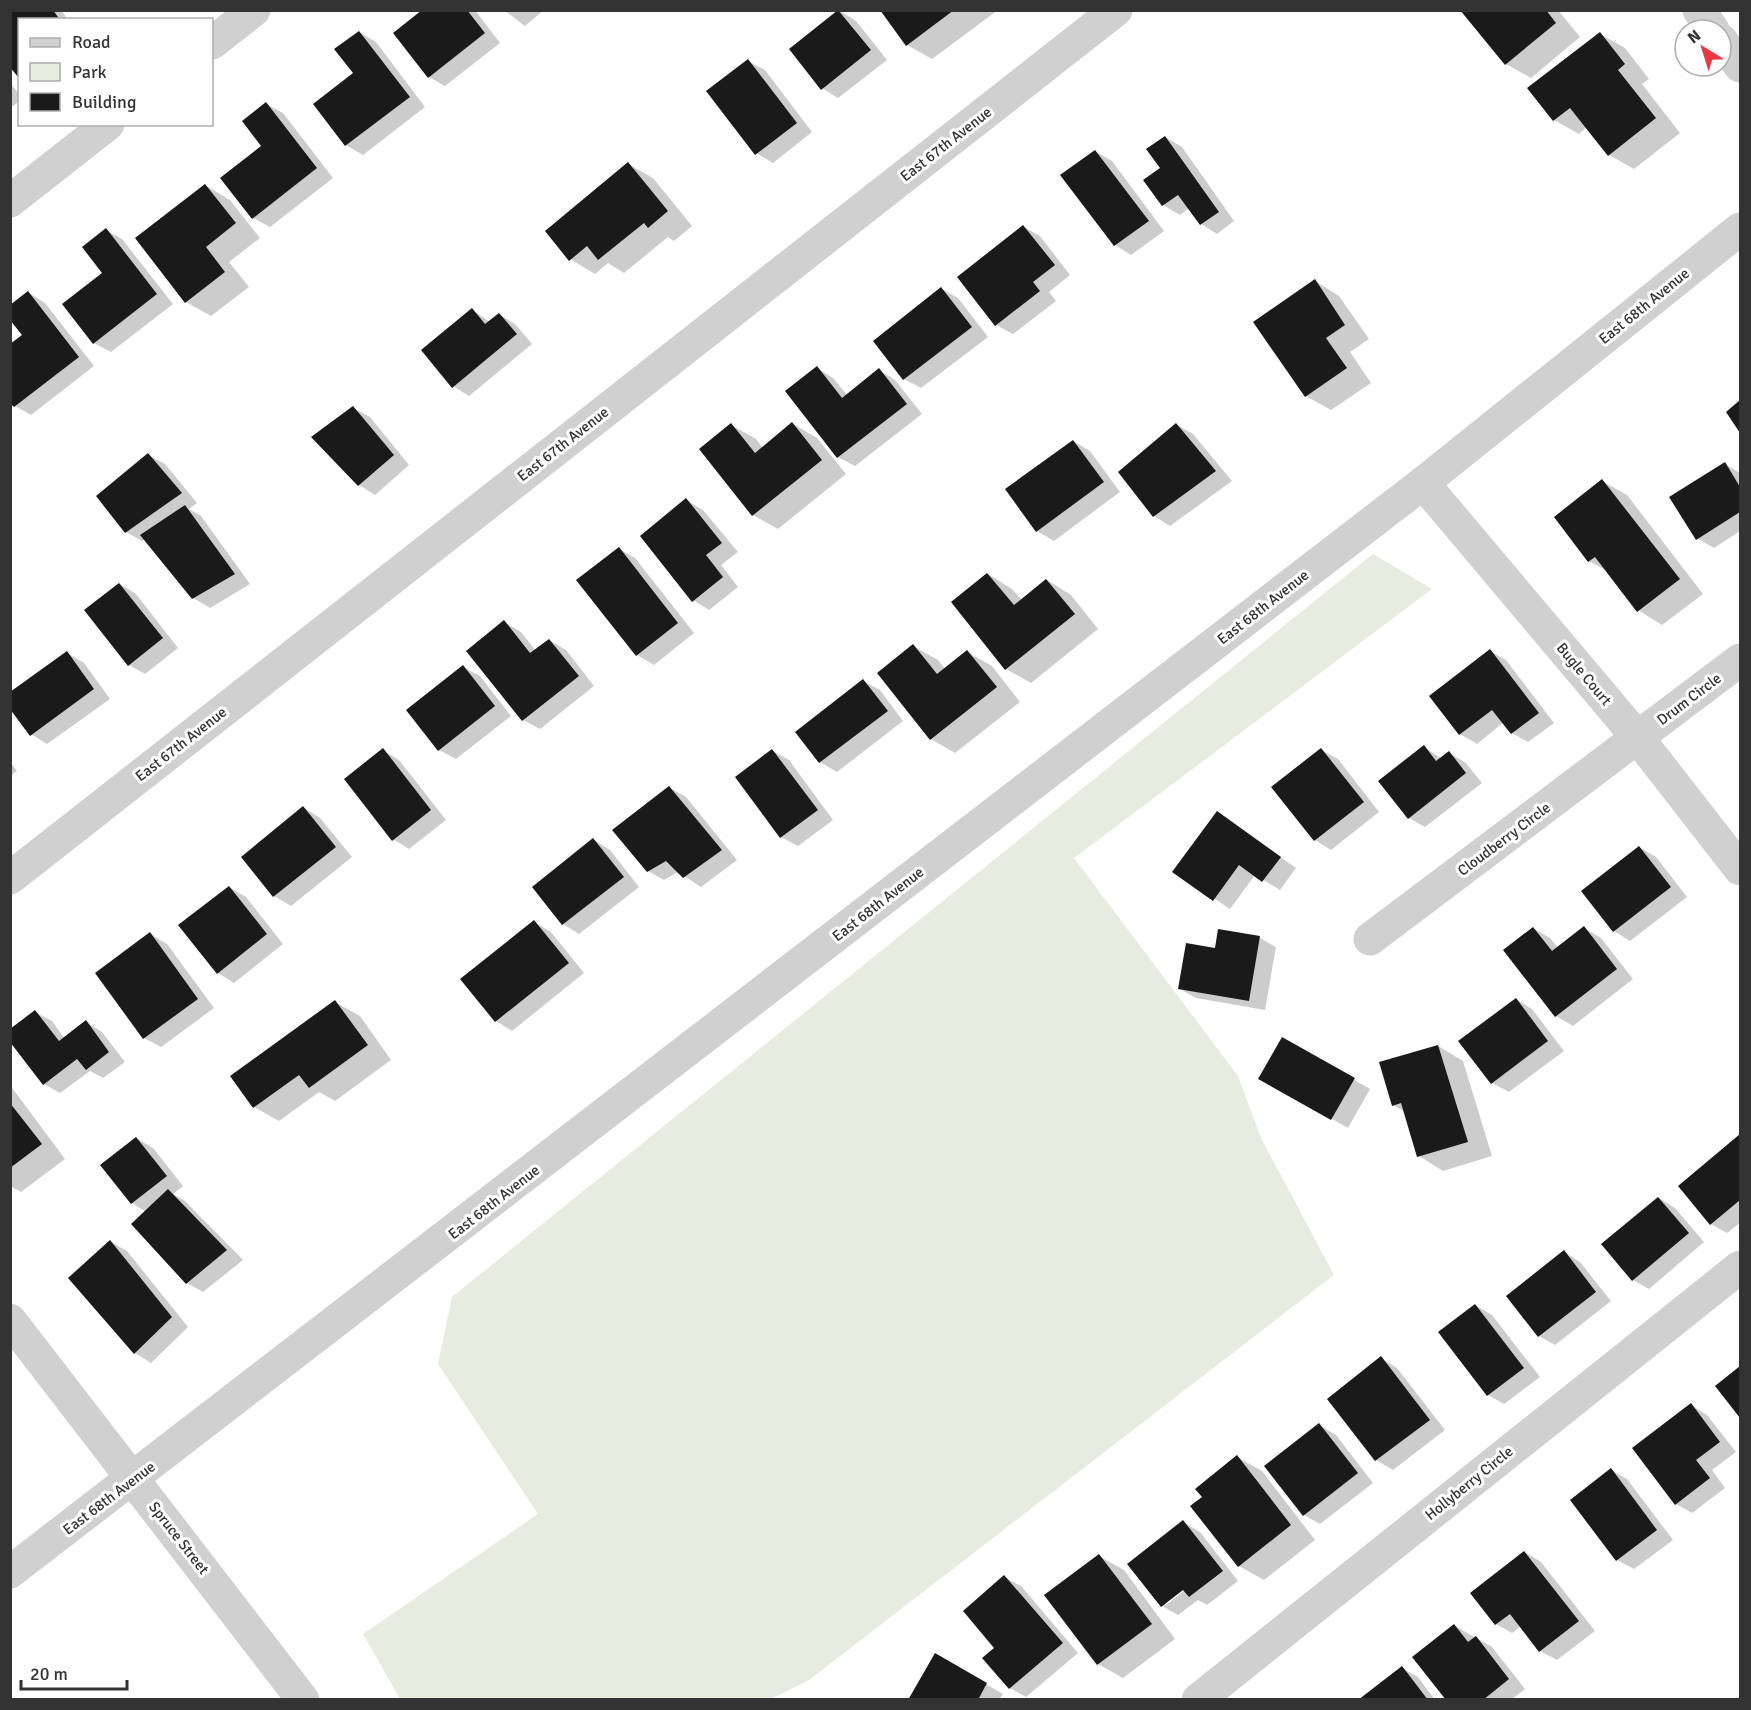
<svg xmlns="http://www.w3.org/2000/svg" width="1751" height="1710" font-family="Signika,sans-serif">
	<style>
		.green { fill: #e6ecdf }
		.shadow { fill: #0003; fill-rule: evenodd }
		.building { fill: #1a1a1a }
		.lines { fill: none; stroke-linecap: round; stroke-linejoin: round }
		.minor { stroke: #d0d0d0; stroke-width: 33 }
		.tertiary { stroke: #d0d0d0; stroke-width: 33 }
		.labels { text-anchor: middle; stroke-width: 6; stroke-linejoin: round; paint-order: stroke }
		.street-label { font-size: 15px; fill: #333; stroke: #fff }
	</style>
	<rect width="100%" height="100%" fill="#fff"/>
	<!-- green -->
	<polygon class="green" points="1373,554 1432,589 1074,858 1238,1076 1261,1138 1334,1275 809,1680 769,1700 400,1699 363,1634 538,1514 438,1364 452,1297"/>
	<!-- shadow -->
	<g class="shadow">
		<polygon points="10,10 61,10 68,20 20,20 20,76 10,65"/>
		<polygon points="424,10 475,10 500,43 445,86 429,77"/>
		<polygon points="504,10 544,10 525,26"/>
		<polygon points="882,10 998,10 932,59 907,45"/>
		<polygon points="1462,10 1558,10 1580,37 1531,78 1506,64"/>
		<polygon points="840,11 856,21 887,60 838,98 822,88 791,49"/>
		<polygon points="359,32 376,42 425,107 363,155 346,145 315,104 355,74"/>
		<polygon points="1600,34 1625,48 1649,79 1642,84 1680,133 1634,169 1609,155 1587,127 1579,134 1554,120"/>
		<polygon points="748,61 765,70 812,132 773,163 756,153"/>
		<polygon points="10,83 20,95 20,101 10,108"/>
		<polygon points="266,104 283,113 333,178 270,227 253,218 263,147"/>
		<polygon points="1165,137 1182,147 1234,221 1217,234 1201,224 1189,208 1180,215 1163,205 1145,180 1162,168"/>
		<polygon points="1095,151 1112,161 1164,231 1131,255 1115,245"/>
		<polygon points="628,164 653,178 692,226 674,241 668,237 624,273 608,263 595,274 570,259"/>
		<polygon points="205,185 230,200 260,238 229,262 249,287 211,316 186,302"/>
		<polygon points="1024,227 1040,236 1070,275 1049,292 1056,301 1013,334 996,325 959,277"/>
		<polygon points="106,230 122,239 173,304 111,352 94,343 104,273"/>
		<polygon points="1315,281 1339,296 1369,339 1350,352 1371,383 1331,410 1306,396"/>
		<polygon points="942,289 958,298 988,337 921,388 904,379"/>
		<polygon points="29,293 45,303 94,366 31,415 15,406"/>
		<polygon points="472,310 490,322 499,314 515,324 532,344 469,396 453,386"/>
		<polygon points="817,368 833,378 847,395 879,370 895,380 922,414 855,466 838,457"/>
		<polygon points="353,408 370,417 409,465 375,495 359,485"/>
		<polygon points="793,424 817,438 846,474 778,529 753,515 731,425 756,439 763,448"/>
		<polygon points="1177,425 1193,434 1232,481 1170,526 1154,516"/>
		<polygon points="1073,441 1090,451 1120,492 1054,541 1037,531 1007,489"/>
		<polygon points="148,455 165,464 197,503 189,509 201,516 250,584 210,608 193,598 145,539 142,541 126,532"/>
		<polygon points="1725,464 1740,473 1740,531 1714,548 1697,538"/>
		<polygon points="1602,481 1627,495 1703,594 1662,625 1638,610 1607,571 1589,561"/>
		<polygon points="686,500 703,510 738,552 721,565 738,587 709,610 693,600"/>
		<polygon points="619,549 635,558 694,633 654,665 637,655 579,580"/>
		<polygon points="988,574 1012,589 1022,600 1047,580 1071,595 1098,629 1031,683 1006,669"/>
		<polygon points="120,584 136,594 178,648 145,674 129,665"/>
		<polygon points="504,622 521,632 536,651 549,640 566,650 594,686 540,729 523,720"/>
		<polygon points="913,646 938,660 946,670 967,652 992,666 1020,702 955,753 931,739"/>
		<polygon points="1490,651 1506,660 1554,723 1528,742 1512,733 1504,722 1477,744 1460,734 1431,696"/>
		<polygon points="67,653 84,663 110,699 47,744 31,734"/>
		<polygon points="463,667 480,676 511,716 456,759 439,750"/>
		<polygon points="863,681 880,690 903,721 837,772 820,762 797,732"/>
		<polygon points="1424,747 1442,759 1449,753 1466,763 1482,783 1425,827 1409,818"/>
		<polygon points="383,750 399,760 446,820 409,849 393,839"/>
		<polygon points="1321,750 1338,759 1379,812 1331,850 1315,840"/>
		<polygon points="773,751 789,760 833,820 798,846 781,837"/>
		<polygon points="10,762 17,771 10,776"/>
		<polygon points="670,788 686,797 737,860 701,887 678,872 664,880 648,871"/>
		<polygon points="304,808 320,818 352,857 291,906 274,896"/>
		<polygon points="1217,813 1296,868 1280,890 1255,875 1230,909 1175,872"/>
		<polygon points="594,840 610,850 639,887 579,934 563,924 534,887"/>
		<polygon points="1639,847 1656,857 1687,897 1630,941 1614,931"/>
		<polygon points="229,887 246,897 283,944 234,983 218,973"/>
		<polygon points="534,922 551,932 584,973 512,1031 496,1021"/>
		<polygon points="1533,928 1550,938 1558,948 1584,928 1601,938 1633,979 1573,1026 1556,1016 1505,951"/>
		<polygon points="1219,931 1260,938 1276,947 1265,1010 1196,998 1180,989 1216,950"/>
		<polygon points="150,934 167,944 214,1008 161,1047 144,1038"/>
		<polygon points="1516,999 1532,1009 1564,1051 1509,1092 1492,1083"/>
		<polygon points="335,1002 360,1016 391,1060 335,1101 319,1092 279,1121 254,1107"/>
		<polygon points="35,1012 52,1021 65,1039 86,1022 102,1032 125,1062 103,1078 90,1071 60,1093 44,1084"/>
		<polygon points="1283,1039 1370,1089 1348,1128 1260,1078"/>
		<polygon points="1438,1046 1463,1061 1492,1156 1443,1171 1419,1156 1405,1112 1393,1105"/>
		<polygon points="10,1085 65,1159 21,1192 10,1186"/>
		<polygon points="1740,1136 1740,1223 1727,1233 1711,1224 1680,1186"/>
		<polygon points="136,1138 153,1148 183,1186 173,1194 185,1201 243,1260 203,1292 187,1283 146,1212 132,1203"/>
		<polygon points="1659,1198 1675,1208 1704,1242 1649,1289 1633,1280"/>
		<polygon points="111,1242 127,1251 188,1327 151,1363 135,1353"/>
		<polygon points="1564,1252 1580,1262 1611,1301 1555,1345 1539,1336"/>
		<polygon points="1475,1305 1492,1315 1540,1377 1504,1404 1488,1395"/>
		<polygon points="1381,1358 1397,1368 1445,1430 1393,1470 1376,1460 1329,1399"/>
		<polygon points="1740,1368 1740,1415 1717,1387"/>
		<polygon points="1691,1405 1707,1415 1736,1452 1712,1470 1725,1488 1692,1513 1676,1504"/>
		<polygon points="1319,1425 1336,1435 1373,1483 1320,1524 1304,1515"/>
		<polygon points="1237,1457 1262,1471 1315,1540 1264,1580 1239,1566 1204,1497"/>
		<polygon points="1611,1470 1627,1479 1673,1540 1634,1569 1617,1560"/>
		<path d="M1183 1522 1200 1532 1238 1581 1207 1605 1198 1600 1178 1615 1162 1606ZM1188 1584 1190 1586 1165 1606V1602Z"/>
		<polygon points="1525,1552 1541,1562 1595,1631 1557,1660 1540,1651 1521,1626 1512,1633 1496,1624"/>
		<polygon points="1099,1556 1124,1570 1175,1639 1123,1678 1098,1664"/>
		<polygon points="1004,1577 1021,1586 1078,1653 1026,1697 1010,1688 996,1648"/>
		<polygon points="1455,1626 1492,1647 1525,1689 1511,1700 1448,1700"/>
		<polygon points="936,1655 1003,1694 999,1700 910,1700"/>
		<polygon points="1402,1668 1418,1677 1435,1700 1361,1700"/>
	</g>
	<!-- building -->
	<g class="building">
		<polygon points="10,10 53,10 60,20 20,20 18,77 10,67"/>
		<polygon points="422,10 467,10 485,33 428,78 393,33"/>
		<polygon points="838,10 871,50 821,90 789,49"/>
		<polygon points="880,10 954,10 906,46"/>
		<polygon points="1460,10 1546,10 1556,23 1505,65"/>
		<polygon points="359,31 410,97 345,146 313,104 353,73 334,49"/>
		<polygon points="1600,32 1625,64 1618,70 1656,118 1608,156 1570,108 1553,121 1527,88"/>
		<polygon points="748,59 797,123 755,155 706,91"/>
		<polygon points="266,102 317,168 252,219 220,178 261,146 242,121"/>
		<polygon points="1165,136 1219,212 1200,225 1178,195 1162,206 1143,180 1160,168 1146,149"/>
		<polygon points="1095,150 1149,221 1114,246 1060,175"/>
		<polygon points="628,162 668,211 648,228 644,223 598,260 587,246 569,261 545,231"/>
		<polygon points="205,184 236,223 206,247 225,272 185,303 135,238"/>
		<polygon points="1023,225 1055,265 1033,282 1040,291 995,326 957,277"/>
		<polygon points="106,228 157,294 93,344 62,304 102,273 82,247"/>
		<polygon points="1315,279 1345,325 1326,338 1347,368 1305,397 1253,322"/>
		<polygon points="941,287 972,327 903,380 873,341"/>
		<polygon points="28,291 79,357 14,407 10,403 10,344 22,335 10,320 10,305"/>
		<polygon points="472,308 485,324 499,313 517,334 452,388 421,350"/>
		<polygon points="817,366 842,398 879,368 907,404 837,458 785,391"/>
		<polygon points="1740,400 1740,433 1726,412"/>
		<polygon points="353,406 394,455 358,486 311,437"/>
		<polygon points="792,422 822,460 752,516 699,449 731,423 755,453"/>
		<polygon points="1176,423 1216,471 1153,517 1118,472"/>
		<polygon points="1073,440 1104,482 1036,532 1005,489"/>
		<polygon points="148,453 182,493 125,533 96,496"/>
		<polygon points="1725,462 1740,487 1740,512 1696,540 1669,497"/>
		<polygon points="1602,479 1680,579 1637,612 1595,557 1588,562 1554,517"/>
		<polygon points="686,498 722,543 706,555 723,577 692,602 640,536"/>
		<polygon points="185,505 235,574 192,599 140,535"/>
		<polygon points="619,547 678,623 636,656 576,580"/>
		<polygon points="987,573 1014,605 1046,579 1075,614 1005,670 951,602"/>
		<polygon points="119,583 163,638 128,666 84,610"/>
		<polygon points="504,620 530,653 549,639 579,676 522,721 466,651"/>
		<polygon points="913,644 937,674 967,650 997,687 930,740 877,673"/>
		<polygon points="1490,649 1539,713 1511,734 1492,710 1459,735 1429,696"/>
		<polygon points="67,651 94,689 30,736 10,709 10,692"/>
		<polygon points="463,665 495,706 438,751 406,710"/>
		<polygon points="863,679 888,711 819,763 795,732"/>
		<polygon points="1424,745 1436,761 1449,751 1466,773 1408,819 1378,781"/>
		<polygon points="383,748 431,810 392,841 344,779"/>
		<polygon points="1321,748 1364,802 1314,841 1271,787"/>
		<polygon points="772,749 818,810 780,838 735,777"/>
		<polygon points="669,786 722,850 683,878 666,861 647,872 612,830"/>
		<polygon points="303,806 336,847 273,897 241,857"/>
		<polygon points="1217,811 1281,857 1262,882 1239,865 1213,901 1172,872"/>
		<polygon points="593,838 624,877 562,925 532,887"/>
		<polygon points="1639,846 1671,887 1613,932 1581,891"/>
		<polygon points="229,886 267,934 217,974 178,925"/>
		<polygon points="534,920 569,963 495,1022 460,979"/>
		<polygon points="1584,926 1617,969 1555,1017 1503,950 1533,927 1552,951"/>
		<polygon points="1218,929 1260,936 1249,1001 1178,989 1186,943 1215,948"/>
		<polygon points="150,932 198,999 143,1039 95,973"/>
		<polygon points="1516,998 1548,1041 1491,1084 1458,1041"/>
		<polygon points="335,1000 368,1045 309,1088 299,1075 253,1108 230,1076"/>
		<polygon points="35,1010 59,1041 86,1020 109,1052 86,1070 77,1059 43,1085 10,1042 10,1029"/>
		<polygon points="1282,1037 1355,1078 1331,1120 1258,1079"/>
		<polygon points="1438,1045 1468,1142 1417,1157 1401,1103 1392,1106 1379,1062"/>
		<polygon points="10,1103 42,1144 10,1168"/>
		<polygon points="1740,1134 1740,1200 1710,1225 1678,1186"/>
		<polygon points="136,1137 167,1176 131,1204 100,1165"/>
		<polygon points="168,1189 227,1250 186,1284 131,1224"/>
		<polygon points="1658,1197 1689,1233 1632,1281 1601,1244"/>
		<polygon points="110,1240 172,1317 134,1354 68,1278"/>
		<polygon points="1564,1250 1596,1292 1538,1337 1506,1296"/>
		<polygon points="1475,1304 1524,1368 1487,1396 1438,1332"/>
		<polygon points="1381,1356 1430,1420 1375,1461 1327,1399"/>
		<polygon points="1740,1366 1740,1418 1715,1386"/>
		<polygon points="1691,1403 1720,1442 1696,1460 1710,1478 1675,1505 1632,1448"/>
		<polygon points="1319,1423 1358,1473 1303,1516 1264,1466"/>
		<polygon points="1237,1455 1291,1525 1238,1567 1190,1506 1202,1497 1195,1489"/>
		<polygon points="1611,1468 1657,1530 1616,1561 1570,1500"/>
		<polygon points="1183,1520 1223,1571 1189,1597 1183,1590 1161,1607 1127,1564"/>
		<polygon points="1524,1551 1579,1621 1539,1652 1510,1614 1495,1625 1470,1593"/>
		<polygon points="1099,1554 1152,1624 1097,1665 1044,1595"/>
		<polygon points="1004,1575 1063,1643 1009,1689 982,1658 994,1648 963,1611"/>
		<polygon points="1454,1624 1468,1642 1476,1636 1509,1679 1483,1700 1446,1700 1412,1657"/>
		<polygon points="935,1653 987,1683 978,1700 908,1700"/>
		<polygon points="1402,1666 1428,1700 1358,1700"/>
	</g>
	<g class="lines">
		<!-- minor -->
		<g class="minor">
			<polyline points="1699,10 1713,30"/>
			<polyline points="1721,40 1740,66"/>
			<polyline points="212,43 254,10"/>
			<polyline points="10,201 108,124"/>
			<polyline points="1423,483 1638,738 1740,869"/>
			<polyline points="10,878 1116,10"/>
			<polyline points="1370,939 1740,660"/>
			<polyline points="10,1320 303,1700"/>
			<polyline points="1198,1700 1740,1267"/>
		</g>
		<!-- tertiary -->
		<polyline class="tertiary" points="10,1572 1423,483 1740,229"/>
	</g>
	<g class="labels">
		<!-- street labels -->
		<g class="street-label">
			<text transform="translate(946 144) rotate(-38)" y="5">East 67th Avenue</text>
			<text transform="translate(1644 306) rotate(-39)" y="5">East 68th Avenue</text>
			<text transform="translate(563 444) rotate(-38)" y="5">East 67th Avenue</text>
			<text transform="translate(1263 607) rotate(-38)" y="5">East 68th Avenue</text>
			<text transform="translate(1584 674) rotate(50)" y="5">Bugle Court</text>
			<text transform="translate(1689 699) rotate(-37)" y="5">Drum Circle</text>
			<text transform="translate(181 744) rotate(-38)" y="5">East 67th Avenue</text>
			<text transform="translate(1504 839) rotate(-37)" y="5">Cloudberry Circle</text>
			<text transform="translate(878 904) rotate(-38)" y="5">East 68th Avenue</text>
			<text transform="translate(494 1202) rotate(-38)" y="5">East 68th Avenue</text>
			<text transform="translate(1469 1483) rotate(-39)" y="5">Hollyberry Circle</text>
			<text transform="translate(109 1498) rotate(-37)" y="5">East 68th Avenue</text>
			<text transform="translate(179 1538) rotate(52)" y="5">Spruce Street</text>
		</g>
	</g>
	<!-- border -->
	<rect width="1751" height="1710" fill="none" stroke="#333333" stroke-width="24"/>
	<!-- legend -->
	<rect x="18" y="18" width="195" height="108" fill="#ffffff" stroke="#adadad" stroke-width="1.5"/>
	<rect x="30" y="38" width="30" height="9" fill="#d0d0d0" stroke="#adadad" stroke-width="1.5"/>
	<text x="72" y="48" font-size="18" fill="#333333">Road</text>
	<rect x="30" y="63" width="30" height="18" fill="#e6ecdf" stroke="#adadad" stroke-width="1.5"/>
	<text x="72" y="78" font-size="18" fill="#333333">Park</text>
	<rect x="30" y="93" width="30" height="18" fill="#1a1a1a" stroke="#adadad" stroke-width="1.5"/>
	<text x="72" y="108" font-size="18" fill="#333333">Building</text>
	<!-- north arrow -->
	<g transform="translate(1703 48) rotate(322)"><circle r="28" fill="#ffffff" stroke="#adadad" stroke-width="1.5"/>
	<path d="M0-4.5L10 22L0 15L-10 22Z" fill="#e63946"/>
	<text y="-9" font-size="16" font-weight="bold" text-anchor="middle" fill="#333333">N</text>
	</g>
	<!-- scale -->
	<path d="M21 1680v9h106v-9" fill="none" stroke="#333333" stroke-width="3"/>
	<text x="30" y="1680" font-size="18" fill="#333333" stroke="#ffffff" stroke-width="4.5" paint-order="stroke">20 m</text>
</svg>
